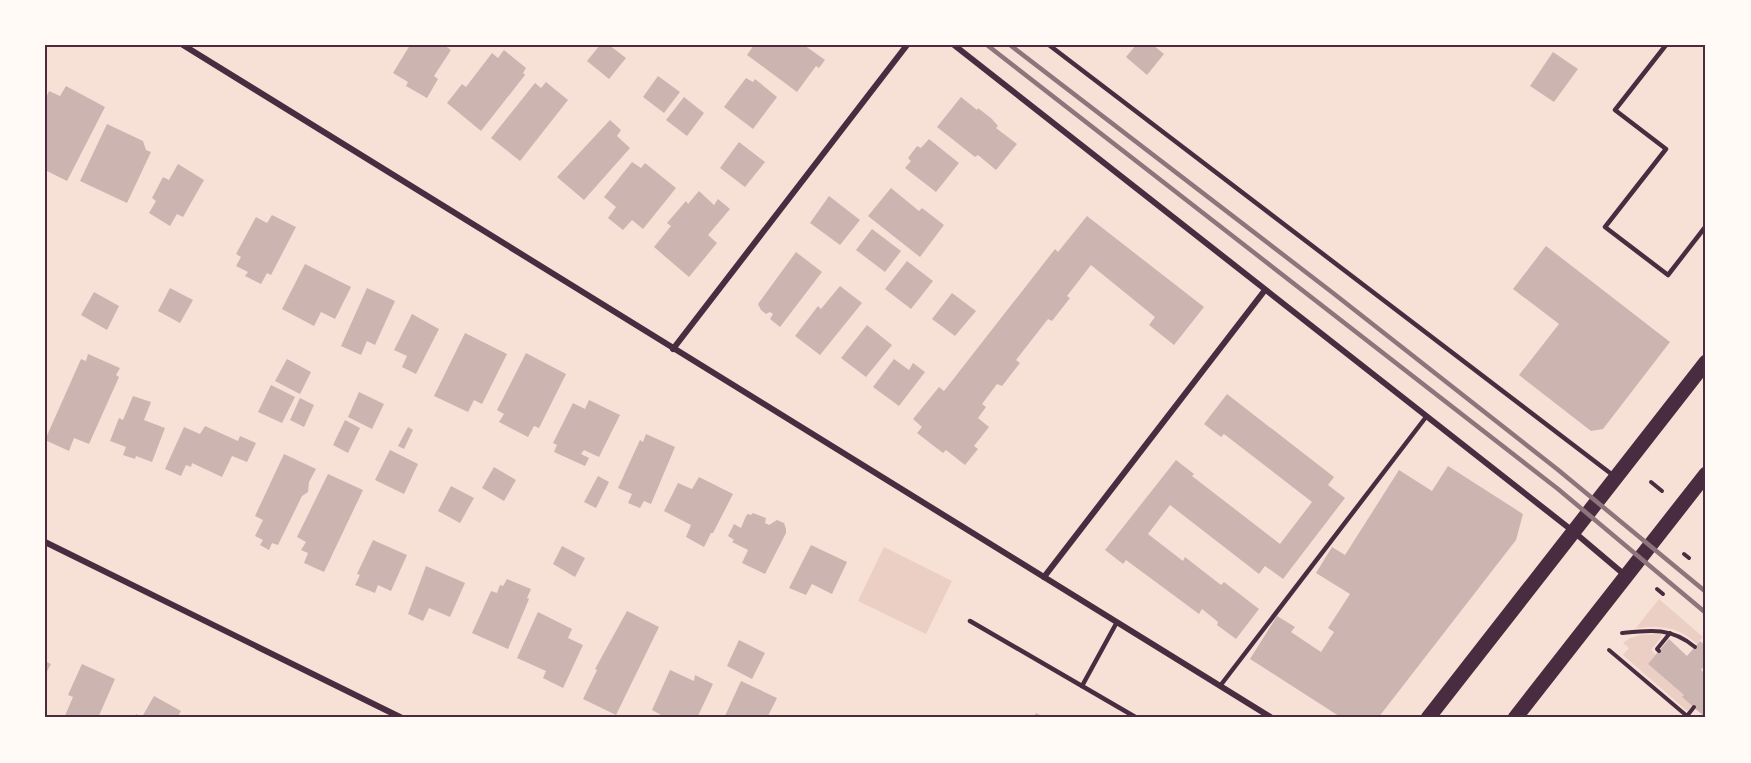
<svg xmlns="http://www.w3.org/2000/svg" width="1751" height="763" font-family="Literata,serif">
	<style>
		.green { fill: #ebcfc5 }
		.building { fill: #ccb4b1 }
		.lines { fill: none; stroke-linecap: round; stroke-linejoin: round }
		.path { stroke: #4a2c40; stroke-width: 4 }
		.service { stroke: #4a2c40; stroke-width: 4.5 }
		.minor { stroke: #4a2c40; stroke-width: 6 }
		.primary { stroke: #4a2c40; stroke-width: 15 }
		.rail { stroke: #8f747c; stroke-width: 4.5 }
		.neatline { fill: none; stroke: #4a2c40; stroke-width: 2 }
	</style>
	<rect width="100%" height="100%" fill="#f7e1d7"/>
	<!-- green -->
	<g class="green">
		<polygon points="884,547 952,581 926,634 858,601"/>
		<path d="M1659 599 1703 637 1697 644C1675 625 1663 626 1636 628Z"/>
		<polygon points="1661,634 1662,636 1651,650 1656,655 1648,664 1684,695 1683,698 1692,706 1687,711 1623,655 1629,648 1623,643 1630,638 1640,635"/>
	</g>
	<!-- building -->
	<g class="building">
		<polygon points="410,45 444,45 451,50 434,76 438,79 427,98 406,86 408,82 393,73"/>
		<polygon points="600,45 609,45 626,58 609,79 587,61"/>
		<polygon points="754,45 804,45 825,60 819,68 816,66 797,92 747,55"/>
		<polygon points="1136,45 1153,45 1164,54 1147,75 1126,57"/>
		<polygon points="504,50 526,68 523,73 525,75 481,131 447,103 462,84 466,87 492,53 498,58"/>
		<polygon points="1553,52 1578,69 1554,102 1530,86"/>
		<polygon points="658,76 680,92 664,113 643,97"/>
		<polygon points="746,78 753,82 755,79 777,97 753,129 724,107"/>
		<polygon points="546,82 568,100 520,161 491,138 535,83 541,88"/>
		<polygon points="66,86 105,107 67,181 45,170 45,100 49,91 60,96"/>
		<polygon points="684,97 704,113 687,136 666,120"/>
		<polygon points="961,97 977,110 978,108 992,119 998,126 996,128 1017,144 996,170 978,155 975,157 937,127"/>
		<polygon points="610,120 621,130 617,136 630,148 584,200 557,177"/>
		<polygon points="107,124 143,141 146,150 151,152 127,203 80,181"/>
		<polygon points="929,139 959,163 936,192 905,168 911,161 908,158 917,146 921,148"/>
		<polygon points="739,142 765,162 745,187 720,168"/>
		<polygon points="632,162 641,168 645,163 676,188 643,229 632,220 623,230 608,218 616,207 604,197"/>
		<polygon points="178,164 204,180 183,217 177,214 170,226 149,213 156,201 152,198 163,177 169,180"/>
		<polygon points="891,188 919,211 922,208 944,225 920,257 868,216"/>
		<polygon points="699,191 714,205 718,199 730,209 708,235 717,243 689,277 654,247 671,226 667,223 686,201 688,204"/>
		<polygon points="829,196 860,220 840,245 810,223"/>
		<polygon points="272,215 296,227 271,275 267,273 261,284 245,276 248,272 236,266 241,257 236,254 256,217 267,223"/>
		<polygon points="1087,216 1204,307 1174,345 1149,325 1155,317 1091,265 1067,296 1070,298 1052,321 1048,319 1016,360 1020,363 1002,386 997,384 982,404 986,407 978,418 989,427 974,446 978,449 965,465 946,450 943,453 917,433 922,427 913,419 939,387 944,391 1055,249 1058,252"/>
		<polygon points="872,229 901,251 885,272 856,250"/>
		<polygon points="1546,246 1670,342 1603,429 1591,431 1519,375 1559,324 1513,289"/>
		<polygon points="796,252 822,272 780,327 770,319 773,314 770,312 766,314 761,310 758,304"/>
		<polygon points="907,261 933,281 911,309 885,289"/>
		<polygon points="305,264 351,287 335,319 321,312 314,326 282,309"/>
		<polygon points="840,286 862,303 820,355 795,336 818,306 821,309"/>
		<polygon points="170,288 193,300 180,323 158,311"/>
		<polygon points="367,288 395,301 375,345 367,341 361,355 341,346"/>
		<polygon points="94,292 119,306 107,330 81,315"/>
		<polygon points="952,293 976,311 955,336 932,319"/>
		<polygon points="412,314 439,329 416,374 402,367 407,356 394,350"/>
		<polygon points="867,325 892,345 866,377 841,358"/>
		<polygon points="465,333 507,354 482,404 474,400 468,412 434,396"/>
		<polygon points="526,353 566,374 539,428 534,426 528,437 499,422 504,414 497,410"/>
		<polygon points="88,354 120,368 116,375 119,377 89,444 74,438 69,451 45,440 81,359 86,361"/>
		<polygon points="287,359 311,372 300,394 275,381"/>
		<polygon points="894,359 909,370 913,363 925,372 899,406 873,387"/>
		<polygon points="271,385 295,397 282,423 258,412"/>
		<polygon points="359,392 384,404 372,429 348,417"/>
		<polygon points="1227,394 1334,477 1328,485 1345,498 1283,579 1265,566 1259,574 1170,505 1148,534 1183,561 1185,557 1221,585 1224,582 1259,609 1236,639 1217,625 1218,622 1202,609 1199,614 1126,560 1123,564 1105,550 1176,460 1194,474 1192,476 1280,544 1312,502 1224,434 1221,437 1204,424"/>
		<polygon points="133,396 151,402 144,420 165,428 152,462 136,456 135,459 123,455 126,447 110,441 119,418 123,420"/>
		<polygon points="300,398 314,405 304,427 290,420"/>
		<polygon points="589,400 620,415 599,457 584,450 581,454 589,458 585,466 554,452 557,445 553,443 573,403 585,409"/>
		<polygon points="345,420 360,428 348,453 333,445"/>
		<polygon points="205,426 238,441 240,436 256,443 247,462 232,456 222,477 192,463 191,467 186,465 181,476 165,469 184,427 200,434"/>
		<polygon points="408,427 413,430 404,449 398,446"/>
		<polygon points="646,434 675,447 651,504 644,501 640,508 628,503 632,494 618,488 640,440 643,442"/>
		<polygon points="390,450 418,464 404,494 375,480"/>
		<polygon points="284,454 316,469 309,482 308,492 302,496 278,545 272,543 269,550 260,545 263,540 255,536 263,520 255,516"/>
		<polygon points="1448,466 1523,514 1516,540 1378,718 1342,718 1250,659 1277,616 1295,627 1291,632 1321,652 1334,632 1328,628 1350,594 1316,573 1332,547 1345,555 1399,470 1432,491"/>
		<polygon points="494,467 516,480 504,501 482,488"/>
		<polygon points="328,474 363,490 324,572 304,563 308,553 301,550 306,542 297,537"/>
		<polygon points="598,476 609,482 596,508 584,502"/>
		<polygon points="699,477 733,494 713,533 711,533 704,547 686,537 691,525 664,511 678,483 692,489"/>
		<polygon points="451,486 474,498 460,523 438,511"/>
		<polygon points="753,513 766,518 765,523 769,525 777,520 784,523 786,529 786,533 765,574 742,563 748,550 732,542 734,540 728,536 734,524 741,528 746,516 748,514 751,515"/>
		<polygon points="373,540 407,555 391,591 378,585 375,593 355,585 360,575 357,574"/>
		<polygon points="811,545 847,562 832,594 812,584 806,595 789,588"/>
		<polygon points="562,546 585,558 575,577 553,564"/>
		<polygon points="426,566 465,583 450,617 429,608 423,621 408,614"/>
		<polygon points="507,579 531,589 527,598 529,599 508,649 472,633 491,591 497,593 500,585 503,586"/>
		<polygon points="627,611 659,627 616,715 583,699 597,670 595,669"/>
		<polygon points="538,612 572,629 568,638 583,645 563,688 543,678 546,671 517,658"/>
		<polygon points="1669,639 1687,656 1700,641 1706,646 1706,664 1701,670 1706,674 1706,718 1682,697 1684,695 1648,664"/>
		<polygon points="739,640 765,653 752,679 727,666"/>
		<polygon points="45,661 51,664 45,675"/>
		<polygon points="82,664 115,679 98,718 64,718 73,697 68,695"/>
		<polygon points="670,670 694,681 695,675 713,684 697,718 660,718 661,715 652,710"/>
		<polygon points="741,681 777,698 767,718 724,718"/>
		<polygon points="154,696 181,711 177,718 134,718 136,714 142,717"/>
		<polygon points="1036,713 1046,718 1033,718"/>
	</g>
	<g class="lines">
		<!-- path -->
		<g class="path">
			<polyline points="1651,482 1662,491"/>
			<polyline points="1684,554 1689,558"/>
			<polyline points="1657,589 1663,594"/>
			<path d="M1622 633C1650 630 1671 627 1695 647"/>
			<polyline points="1609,650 1687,716 1694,707"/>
			<polyline points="1659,651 1657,649 1670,633"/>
		</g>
		<!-- service -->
		<g class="service">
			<polyline points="1049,45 1614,476"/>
			<polyline points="1666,45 1615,110 1666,149 1605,227 1668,275 1706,226"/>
			<polyline points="970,621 1082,686"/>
			<polyline points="1117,622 1082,686 1137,718"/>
			<polyline points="1220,686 1426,417"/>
		</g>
		<!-- minor -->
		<g class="minor">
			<polyline points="183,45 1272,718"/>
			<polyline points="954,45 1574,532 1626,576"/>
			<polyline points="673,349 907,45"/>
			<polyline points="45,542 402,718"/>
			<polyline points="1044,577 1265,290"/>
		</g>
		<!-- primary -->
		<g class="primary">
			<polyline points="1428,718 1706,362"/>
			<polyline points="1515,718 1706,474"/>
		</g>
		<!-- rail -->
		<g class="rail">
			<polyline points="987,45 1558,489 1706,613"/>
			<polyline points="1010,45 1333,293 1557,469 1706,592"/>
		</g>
	</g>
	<!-- border -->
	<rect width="1751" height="763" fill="none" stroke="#fffaf5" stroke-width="93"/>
	<rect x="46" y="46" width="1658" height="670" class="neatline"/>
</svg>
